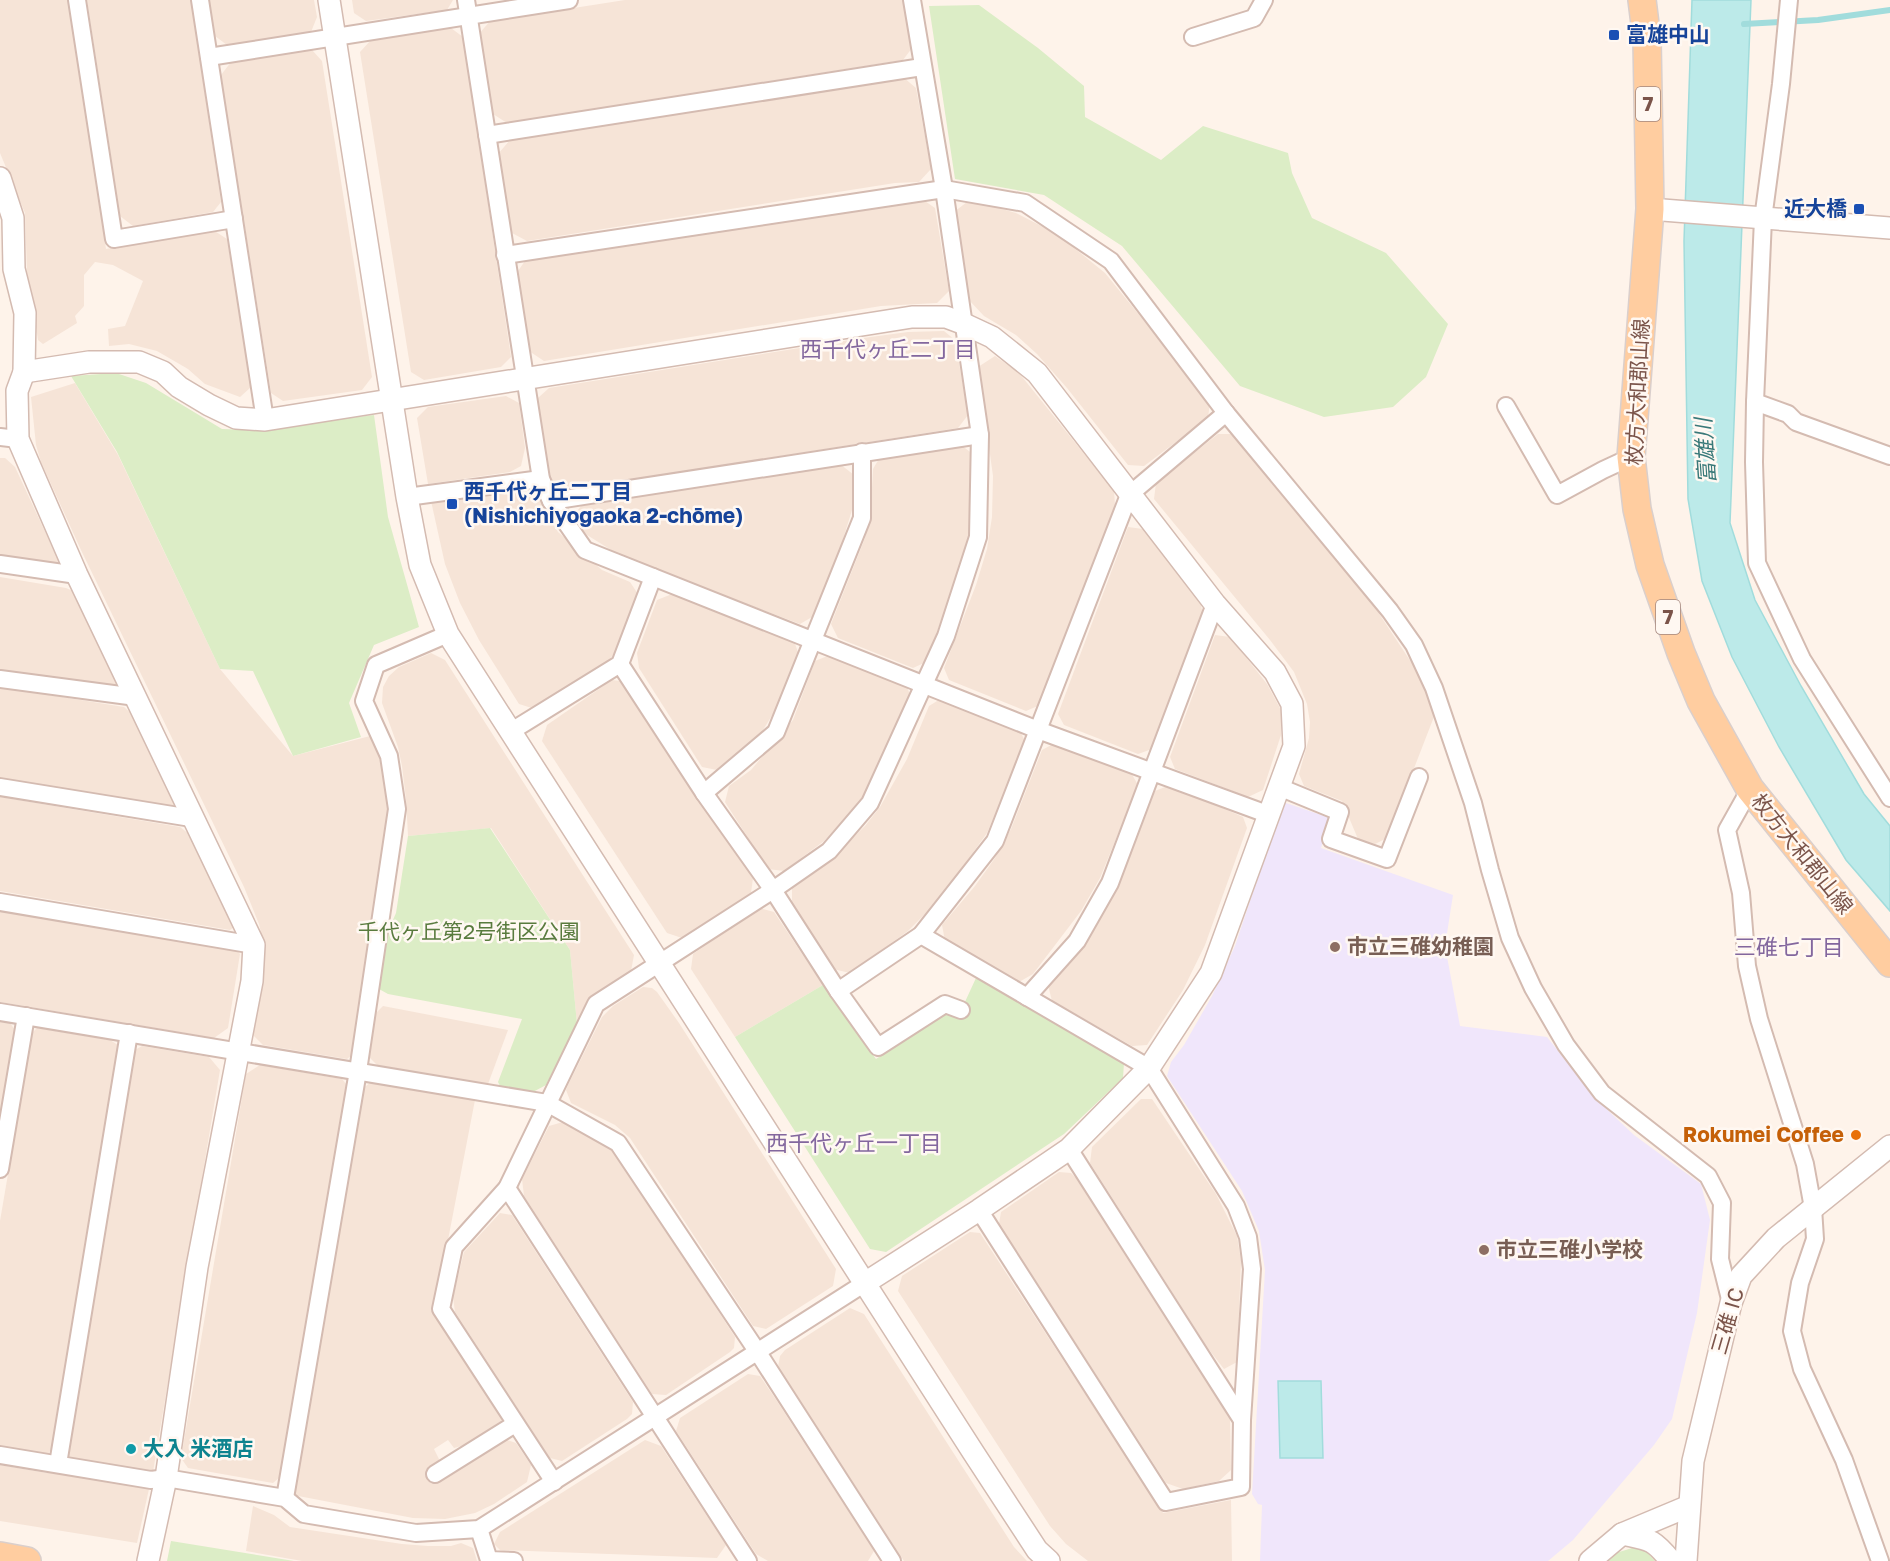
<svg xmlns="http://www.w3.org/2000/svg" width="1890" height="1561" font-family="'Golos Text','Noto Sans JP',sans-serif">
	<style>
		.residential { fill: #f6e4d7 }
		.education { fill: #f0e6fb }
		.green { fill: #dcedc6 }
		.water { fill: #bceae9; stroke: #a1dcdc; stroke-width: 1.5 }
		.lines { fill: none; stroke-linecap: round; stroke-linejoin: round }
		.stream { stroke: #a1dcdc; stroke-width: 6 }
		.minor-casing { stroke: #d4bbb1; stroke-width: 20 }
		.tertiary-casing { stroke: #d4bbb1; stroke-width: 24 }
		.primary-casing { stroke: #dacfcc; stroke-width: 30 }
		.minor { stroke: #fff; stroke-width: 16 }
		.tertiary { stroke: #fff; stroke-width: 21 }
		.primary { stroke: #ffcda0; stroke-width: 27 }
		.transit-dot { fill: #1a4fb4; stroke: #fff8f2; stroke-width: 2 }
		.education-dot { fill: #8d6e63; stroke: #fff8f2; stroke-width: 2 }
		.food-dot { fill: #e8710a; stroke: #fff8f2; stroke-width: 2 }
		.culture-dot { fill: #0f9aa8; stroke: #fff8f2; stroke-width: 2 }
		.labels { text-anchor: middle; stroke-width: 5; stroke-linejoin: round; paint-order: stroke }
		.shield { fill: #fff8f2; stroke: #a3857c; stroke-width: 1.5 }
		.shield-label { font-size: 20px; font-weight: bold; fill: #7b544a }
		.transit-label { font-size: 21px; font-weight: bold; fill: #164399; stroke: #fff8f2; text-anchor: start }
		.street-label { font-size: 21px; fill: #7b544a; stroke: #fff8f2 }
		.park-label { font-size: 21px; fill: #597b3e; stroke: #fff8f2 }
		.education-label { font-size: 21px; font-weight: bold; fill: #785e54; stroke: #fff8f2; text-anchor: start }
		.food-label { font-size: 21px; font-weight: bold; fill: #c56008; stroke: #fff8f2; text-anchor: end }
		.culture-label { font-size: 21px; font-weight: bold; fill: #0d838f; stroke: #fff8f2; text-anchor: start }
		.neighbourhood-label { font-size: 22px; fill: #83679e; stroke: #fff8f2 }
		.water-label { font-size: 22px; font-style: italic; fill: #397979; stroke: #fff8f2 }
	</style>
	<rect width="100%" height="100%" fill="#fef3ea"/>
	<!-- residential -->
	<g class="residential">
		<polygon points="0,0 70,0 106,249 213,230 227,239 251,387 240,397 205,384 188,369 157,351 129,344 109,346 108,329 125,326 143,281 113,265 95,262 84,275 84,306 75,316 77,323 43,344 38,340 27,272 25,213 0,153"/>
		<polygon points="87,0 191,0 221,202 213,212 133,226 120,216"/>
		<polygon points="209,0 314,0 317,17 311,32 227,45 215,36"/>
		<polygon points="352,0 453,0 447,10 366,21 354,13"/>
		<polygon points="625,0 904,0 912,48 903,60 507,123 493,114 479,34 490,21"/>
		<polygon points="451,28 463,37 511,357 501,367 424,380 411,372 360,52 371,40"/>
		<polygon points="312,50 322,61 372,377 362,390 283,401 271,393 221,75 231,62"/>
		<polygon points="903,77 916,88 931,169 919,182 895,183 527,241 512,233 498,154 510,140"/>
		<polygon points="922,199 935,208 949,291 937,303 881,306 544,361 529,351 518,271 527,258"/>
		<polygon points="967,202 984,204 1016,213 1057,234 1105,273 1210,402 1208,418 1144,466 1128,465 1067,388 1037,354 1016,335 984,316 968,299 954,212"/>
		<polygon points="944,331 955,340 968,415 958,428 567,490 551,481 546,459 538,398 549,388 856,339 908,332"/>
		<polygon points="995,356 1019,373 1114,491 1115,505 1040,705 1026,711 949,680 944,668 976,585 987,549 992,517 993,476 978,367"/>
		<polygon points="75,383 118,455 220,669 293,756 374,735 384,769 388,800 388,834 352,1055 347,1059 263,1045 251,1033 264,945 259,924 244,887 81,550 41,462 36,445 31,397"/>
		<polygon points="506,396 519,403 525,448 521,466 510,472 428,484 417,418 428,407"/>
		<polygon points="1218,434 1235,434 1368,597 1417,671 1437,709 1387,838 1375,844 1358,839 1342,801 1304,786 1299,774 1309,738 1310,722 1307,704 1294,672 1270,640 1154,499 1156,483"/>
		<polygon points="961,445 974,455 973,519 962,563 926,662 913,668 838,638 831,624 865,538 871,507 873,469 880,457"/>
		<polygon points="0,458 5,458 15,467 61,566 0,560"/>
		<polygon points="840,464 854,475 852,510 840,549 812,617 800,624 624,558 587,535 571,519 581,506"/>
		<polygon points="503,490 539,499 558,532 602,570 630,582 640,597 618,649 609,660 535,709 519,704 479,640 460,603 445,564 431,501"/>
		<polygon points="1128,527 1143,529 1200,600 1203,615 1152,749 1138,754 1064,725 1058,714"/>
		<polygon points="0,577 66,588 73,591 120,686 116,690 0,671"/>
		<polygon points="672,594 794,641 799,655 781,701 761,733 748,747 717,770 702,767 639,668 637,653 657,600"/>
		<polygon points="1215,635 1230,637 1267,684 1281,710 1281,735 1263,790 1248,797 1175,769 1170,757"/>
		<polygon points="431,653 445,660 634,955 631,971 590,997 577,1024 570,950 491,828 408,836 406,799 402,766 398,747 382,703 383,687 389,676 399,667"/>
		<polygon points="830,655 906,685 912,699 872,785 849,814 824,841 784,871 768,869 725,802 729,786 751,770 793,720 815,661"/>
		<polygon points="612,680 628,682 753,878 751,893 682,938 667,933 542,741 547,725"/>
		<polygon points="0,687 124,707 134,716 176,806 172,809 0,781"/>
		<polygon points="942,698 1019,729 1026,743 987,833 940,899 908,931 850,973 833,969 792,905 792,888 834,856 865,826 880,807 907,759 929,706"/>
		<polygon points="1055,743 1130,771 1138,785 1100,878 1081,911 1033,974 1019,982 945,941 942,925 975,886 995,858 1011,829 1042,750"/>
		<polygon points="1170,785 1243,817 1247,828 1205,945 1183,990 1147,1045 1132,1046 1052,1001 1048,985 1082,947 1108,903 1129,859 1155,791"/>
		<polygon points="0,797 180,827 189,834 234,927 230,930 0,891"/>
		<polygon points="0,908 234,947 240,954 228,1028 214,1038 0,1002"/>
		<polygon points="759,908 774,912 823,985 735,1037 691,969 693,954"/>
		<polygon points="643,987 652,988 657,992 679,1023 836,1269 833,1286 766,1329 753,1326 630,1138 615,1125 571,1103 566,1090 568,1085 602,1017 613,1006"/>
		<polygon points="383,1006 508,1030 488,1084 377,1065 369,1057 376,1013"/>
		<polygon points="0,1022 10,1023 15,1030 0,1119"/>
		<polygon points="37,1028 110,1040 118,1045 51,1449 47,1456 0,1449 0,1221 32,1033"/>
		<polygon points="142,1046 209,1057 220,1070 153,1472 71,1460 67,1456 132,1068 135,1050"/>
		<polygon points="260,1065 342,1079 347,1085 280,1477 273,1483 188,1468 181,1458 246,1074"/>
		<polygon points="371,1082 475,1100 448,1240 431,1310 502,1418 501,1421 465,1445 454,1448 448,1440 434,1449 440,1461 431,1470 438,1481 507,1440 516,1443 531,1465 527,1482 494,1504 475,1513 445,1519 413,1518 293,1495 361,1090"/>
		<polygon points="1141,1099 1152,1099 1216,1194 1237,1236 1241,1261 1237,1362 1224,1369 1207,1347 1090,1163 1092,1147"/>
		<polygon points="563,1122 601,1140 617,1155 735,1337 734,1348 730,1352 666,1395 652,1394 524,1196 522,1179 549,1126"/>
		<polygon points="1059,1172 1071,1173 1076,1178 1230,1418 1231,1470 1219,1481 1183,1489 1166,1483 999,1224 1001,1212"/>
		<polygon points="500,1213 512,1215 633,1402 632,1414 627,1419 562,1461 550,1458 455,1312 453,1297 464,1252"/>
		<polygon points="970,1232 980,1233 1163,1513 1231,1500 1232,1561 1088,1561 1066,1544 1050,1526 898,1291 902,1276"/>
		<polygon points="850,1308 864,1314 1014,1547 1027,1561 904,1561 778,1367 780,1356 785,1350"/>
		<polygon points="748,1374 760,1376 777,1401 874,1551 868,1561 768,1561 756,1554 676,1431 680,1418"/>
		<polygon points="645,1440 661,1446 726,1545 717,1558 500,1550 494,1544 500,1532"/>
		<polygon points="0,1465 47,1473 63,1472 149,1489 137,1543 0,1521"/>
		<polygon points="253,1506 274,1515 290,1527 402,1544 428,1546 451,1546 461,1543 473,1548 477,1561 302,1561 246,1551"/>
	</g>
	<!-- education -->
	<polygon class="education" points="1283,802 1330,818 1321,848 1453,895 1445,946 1460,1026 1547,1037 1598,1101 1634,1135 1701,1184 1710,1220 1697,1313 1672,1419 1654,1445 1573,1540 1548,1561 1260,1561 1262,1505 1258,1504 1252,1494 1265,1270 1259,1231 1242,1191 1167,1076 1171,1062 1184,1045 1212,996 1235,946"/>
	<!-- green -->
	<g class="green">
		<polygon points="979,5 1038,48 1084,86 1085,117 1161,160 1203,126 1288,153 1292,173 1312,218 1386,253 1448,324 1426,377 1393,407 1324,417 1240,386 1122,246 1044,195 955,179 929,6"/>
		<polygon points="116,373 146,383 222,429 250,430 374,415 388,517 419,627 374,645 349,703 361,737 293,756 253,671 220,669 117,452 71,376"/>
		<polygon points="490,828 570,950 577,1024 546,1085 533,1092 500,1086 498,1082 522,1019 388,994 379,989 389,929 396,913 408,836"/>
		<polygon points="976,978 1124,1063 1123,1078 1064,1134 886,1252 870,1249 735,1037 823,985 876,1059 947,1012 964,1004"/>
		<polygon points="171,1541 294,1561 167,1561"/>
		<polygon points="1632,1548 1645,1550 1655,1561 1604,1561 1616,1553"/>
	</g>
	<!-- water -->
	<g class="water">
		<polygon points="1692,0 1751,0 1730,523 1755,600 1801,686 1864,794 1890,826 1890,911 1846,860 1779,747 1732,657 1702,581 1688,499 1684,241"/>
		<polygon points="1278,1381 1321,1381 1323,1458 1280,1458"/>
	</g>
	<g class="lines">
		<!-- stream -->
		<polyline class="stream" points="1744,24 1818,20 1890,10"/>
		<defs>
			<g id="minor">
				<polyline points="77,0 114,239 234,219"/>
				<polyline points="200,0 265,420"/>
				<polyline points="466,0 541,479 551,501 585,550 1038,730 1267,814"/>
				<polyline points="1789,0 1781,84 1763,219 1755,402 1788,414 1796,422 1890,456"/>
				<polyline points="1193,37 1254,18 1264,0"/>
				<polyline points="209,57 569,0"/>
				<polyline points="487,135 922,67"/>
				<polyline points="505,255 944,189 1025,203 1111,261 1226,413 1390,611 1414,645 1434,688 1473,803 1490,870 1510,938 1533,988 1566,1045 1602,1093 1708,1176 1722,1203 1720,1259 1731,1303"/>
				<polyline points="1755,402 1754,462 1757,563 1802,659 1890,798"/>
				<polyline points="1506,406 1557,495 1603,470 1631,457"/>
				<polyline points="0,437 18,439"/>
				<polyline points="407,497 541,479"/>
				<polyline points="551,501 980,435"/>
				<polyline points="0,564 77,575"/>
				<polyline points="620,664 704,793 773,890 838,991 878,1047 945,1004 961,1010"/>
				<polyline points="0,679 136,697"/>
				<polyline points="510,732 620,664 653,577"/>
				<polyline points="0,787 191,818"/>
				<polyline points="1279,787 1340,812 1331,839 1387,859 1419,777"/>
				<polyline points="1750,789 1727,830 1741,893 1747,966 1759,1019 1805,1164 1813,1208 1815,1239 1800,1283 1792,1331 1802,1369 1844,1460 1880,1561"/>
				<polyline points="704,793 776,732 862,518 862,452"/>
				<polyline points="0,902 254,945"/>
				<polyline points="921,935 1149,1068 1236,1206 1248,1237 1252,1269 1242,1420 1241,1487 1166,1502 979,1210"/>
				<polyline points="838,991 921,935 995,841 1129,495 1226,413"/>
				<polyline points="1027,997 1077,941 1110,883 1215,604"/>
				<polyline points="0,1012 547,1103 618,1143 757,1351 892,1561"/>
				<polyline points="1069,1149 1242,1420"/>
				<polyline points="0,1169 26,1016"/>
				<polyline points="507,1188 748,1561"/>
				<polyline points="0,1455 151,1480 166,1478 285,1498 304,1514 416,1533 479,1529 865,1283"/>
				<polyline points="58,1464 129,1033"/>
				<polyline points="435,1474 515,1424"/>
				<polyline points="554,1482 441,1309 454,1247 507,1188 596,1004 773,890 829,851 870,803 946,636 978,537 980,435 944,189 912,0"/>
				<polyline points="285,1498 358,1071 397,809 389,756 364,701 376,665 448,634"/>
				<polyline points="479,1529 489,1560 514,1561"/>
			</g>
			<g id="tertiary">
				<polyline points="329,0 407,497 420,565 448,634 973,1452 1037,1550 1049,1561"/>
				<polyline points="0,178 13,218 14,269 25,313 24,372 17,391 18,439 77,575 254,945 252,981 197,1267 166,1478 148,1561"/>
				<polyline points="1650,209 1890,228"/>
				<polyline points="24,372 89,362 139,362 163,372 179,387 209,405 236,418 265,420 912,317 946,317 962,323 992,337 1037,373 1215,604 1275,672 1292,704 1294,746 1211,973 1149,1068 1069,1149 979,1210 865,1283"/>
				<path d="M1622 1534C1650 1540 1652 1538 1671 1561"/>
				<polyline points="1590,1561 1622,1534 1689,1506"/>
				<polyline points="1686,1561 1693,1461 1731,1303 1741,1276 1776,1238 1890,1146"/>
			</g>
			<g id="primary">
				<polyline points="1642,0 1647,40 1650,209 1631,457 1637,509 1650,565 1681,653 1701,701 1750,789 1890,963"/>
				<polyline points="0,1556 27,1561"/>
			</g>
		</defs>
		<!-- minor casing -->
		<use href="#minor" class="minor-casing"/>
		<!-- tertiary casing -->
		<use href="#tertiary" class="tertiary-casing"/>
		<!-- primary casing -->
		<use href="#primary" class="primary-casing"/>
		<!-- minor -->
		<use href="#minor" class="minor"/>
		<!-- tertiary -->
		<use href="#tertiary" class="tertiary"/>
		<!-- primary -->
		<use href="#primary" class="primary"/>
	</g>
	<!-- markers -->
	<g class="transit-dot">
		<rect x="1608" y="29" width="12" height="12" rx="3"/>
		<rect x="1853" y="203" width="12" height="12" rx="3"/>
		<rect x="446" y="498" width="12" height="12" rx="3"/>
	</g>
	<g class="education-dot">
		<circle cx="1335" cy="947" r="6"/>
		<circle cx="1484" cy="1250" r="6"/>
	</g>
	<circle class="food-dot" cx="1856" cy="1135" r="6"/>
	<circle class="culture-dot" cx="131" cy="1449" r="6"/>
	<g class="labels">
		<!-- shield labels -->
		<g class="shield">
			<rect x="1636" y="87" width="24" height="34" rx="4.5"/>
			<rect x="1656" y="600" width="24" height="34" rx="4.5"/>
		</g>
		<g class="shield-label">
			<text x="1648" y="111">7</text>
			<text x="1668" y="624">7</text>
		</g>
		<!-- transit labels -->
		<g class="transit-label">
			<text x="1626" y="42">富雄中山</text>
			<text x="1847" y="216" text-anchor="end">近大橋</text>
			<text x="464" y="499">西千代ヶ丘二丁目<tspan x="464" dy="24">(Nishichiyogaoka 2-chōme)</tspan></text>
		</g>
		<!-- street labels -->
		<g class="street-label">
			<text transform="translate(1638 392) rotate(-87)" y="7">枚方大和郡山線</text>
			<text transform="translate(1802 854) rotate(51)" y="7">枚方大和郡山線</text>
			<text transform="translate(1728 1321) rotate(-74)" y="7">三碓 IC</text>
		</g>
		<!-- park labels -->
		<g class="park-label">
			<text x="469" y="939">千代ヶ丘第2号街区公園</text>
		</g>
		<!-- education labels -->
		<g class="education-label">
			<text x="1347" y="954">市立三碓幼稚園</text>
			<text x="1496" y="1257">市立三碓小学校</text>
		</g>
		<!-- food labels -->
		<g class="food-label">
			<text x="1844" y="1142">Rokumei Coffee</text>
		</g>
		<!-- culture labels -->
		<g class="culture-label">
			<text x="143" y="1456">大入 米酒店</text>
		</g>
		<!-- neighbourhood labels -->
		<g class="neighbourhood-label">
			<text x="888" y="357">西千代ヶ丘二丁目</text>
			<text x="1789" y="955">三碓七丁目</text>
			<text x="854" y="1151">西千代ヶ丘一丁目</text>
		</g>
		<!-- water labels -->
		<g class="water-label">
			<text transform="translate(1705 451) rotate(-94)" y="8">富雄川</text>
		</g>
	</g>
</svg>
